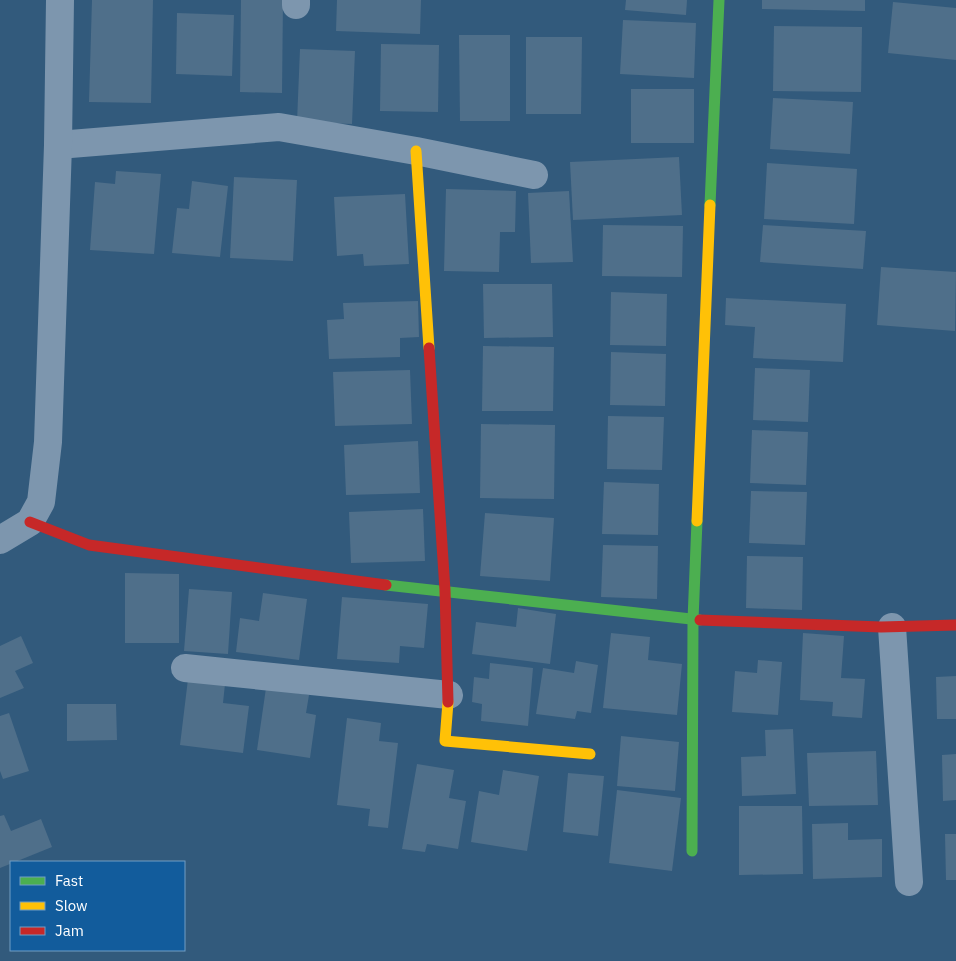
<svg xmlns="http://www.w3.org/2000/svg" width="956" height="961" font-family="'IBM Plex Sans',sans-serif">
	<style>
		.building { fill: #4f6f8a }
		.lines { fill: none; stroke-linecap: round; stroke-linejoin: round }
		.street { stroke: #7d96ae; stroke-width: 28 }
		.fast { stroke: #4caf50; stroke-width: 11 }
		.slow { stroke: #ffc107; stroke-width: 11 }
		.jam { stroke: #c62828; stroke-width: 11 }
	</style>
	<rect width="100%" height="100%" fill="#325a7c"/>
	<!-- building -->
	<g class="building">
		<polygon points="92,0 153,0 151,103 89,102"/>
		<polygon points="241,0 283,0 282,93 240,92"/>
		<polygon points="337,0 421,0 420,34 336,31"/>
		<polygon points="626,0 687,0 686,15 625,10"/>
		<polygon points="762,0 865,0 865,11 762,9"/>
		<polygon points="893,2 956,8 956,60 888,53"/>
		<polygon points="177,13 234,15 232,76 176,74"/>
		<polygon points="623,20 696,23 694,78 620,74"/>
		<polygon points="774,26 862,27 861,92 773,91"/>
		<polygon points="459,35 510,35 510,121 460,121"/>
		<polygon points="526,37 582,37 581,114 526,114"/>
		<polygon points="381,44 439,45 438,112 380,111"/>
		<polygon points="300,49 355,51 352,124 297,122"/>
		<rect x="631" y="89" width="63" height="54"/>
		<polygon points="773,98 853,102 850,154 770,149"/>
		<polygon points="679,157 682,215 573,220 570,162"/>
		<polygon points="767,163 857,169 854,224 764,219"/>
		<polygon points="116,171 161,174 154,254 90,250 95,182 115,184"/>
		<polygon points="234,177 297,180 293,261 230,258"/>
		<polygon points="192,181 228,186 220,257 172,253 177,208 189,209"/>
		<polygon points="446,189 516,191 515,232 500,232 499,272 444,271"/>
		<polygon points="569,191 573,262 531,263 528,193"/>
		<polygon points="405,194 409,264 364,266 363,254 337,256 334,197"/>
		<polygon points="603,225 683,226 682,277 602,276"/>
		<polygon points="763,225 866,231 863,269 760,262"/>
		<polygon points="881,267 956,272 955,331 877,325"/>
		<polygon points="483,284 552,284 553,337 484,338"/>
		<polygon points="611,292 667,294 666,346 610,345"/>
		<polygon points="726,298 846,304 843,362 753,358 755,327 725,325"/>
		<polygon points="418,301 419,337 400,338 400,357 329,359 327,320 344,319 343,303"/>
		<polygon points="483,346 554,347 553,411 482,411"/>
		<polygon points="611,352 666,354 665,406 610,405"/>
		<polygon points="755,368 810,370 808,422 753,420"/>
		<polygon points="410,370 412,424 335,426 333,372"/>
		<polygon points="608,416 664,417 662,470 607,469"/>
		<polygon points="481,424 555,425 554,499 480,498"/>
		<polygon points="752,430 808,432 806,485 750,483"/>
		<polygon points="418,441 420,493 346,495 344,445"/>
		<polygon points="604,482 659,484 658,535 602,534"/>
		<polygon points="751,491 807,492 805,545 749,543"/>
		<polygon points="423,509 425,561 351,563 349,512"/>
		<polygon points="485,513 554,518 550,581 480,576"/>
		<polygon points="603,545 658,546 657,599 601,597"/>
		<polygon points="747,556 803,557 802,610 746,608"/>
		<polygon points="125,573 179,574 179,643 125,643"/>
		<polygon points="189,589 232,592 228,654 184,651"/>
		<polygon points="263,593 307,599 299,660 236,652 240,618 259,621"/>
		<polygon points="342,597 428,604 424,648 400,646 399,663 337,659"/>
		<polygon points="518,608 556,614 550,664 472,654 476,622 516,627"/>
		<polygon points="611,633 650,637 648,660 682,664 677,715 603,708"/>
		<polygon points="803,633 844,636 841,678 865,679 862,718 832,716 833,702 800,700"/>
		<polygon points="21,636 33,663 15,671 24,688 0,698 0,646"/>
		<polygon points="758,660 782,662 778,715 732,712 735,671 757,673"/>
		<polygon points="576,661 598,665 591,713 577,711 575,719 536,714 543,668 574,673"/>
		<polygon points="490,663 533,668 528,726 481,721 482,704 472,702 474,677 489,679"/>
		<polygon points="956,676 956,719 937,719 936,677"/>
		<polygon points="188,679 225,684 223,703 249,706 243,753 180,745"/>
		<polygon points="266,688 309,695 306,713 316,715 310,758 257,750"/>
		<polygon points="67,704 116,704 117,740 67,741"/>
		<polygon points="9,713 29,771 3,779 0,771 0,716"/>
		<polygon points="347,718 381,723 379,741 398,743 388,828 368,826 370,809 337,805"/>
		<polygon points="793,729 796,794 742,796 741,757 766,756 765,730"/>
		<polygon points="621,736 679,742 675,791 617,786"/>
		<polygon points="876,751 878,805 809,806 807,753"/>
		<polygon points="956,754 956,800 943,801 942,755"/>
		<polygon points="417,764 454,770 449,798 466,801 458,849 427,844 425,852 402,849"/>
		<polygon points="503,770 539,776 527,851 471,842 479,791 499,795"/>
		<polygon points="568,773 604,776 598,836 563,832"/>
		<polygon points="617,790 681,798 672,871 609,863"/>
		<polygon points="739,806 802,806 803,874 739,875"/>
		<polygon points="4,815 11,831 41,819 52,847 0,868 0,816"/>
		<polygon points="848,823 848,840 882,839 882,877 813,879 812,824"/>
		<polygon points="945,834 956,834 956,880 946,880"/>
	</g>
	<g class="lines">
		<!-- street -->
		<g class="street">
			<polyline points="296,0 296,5"/>
			<polyline points="58,145 279,127 416,151 534,175"/>
			<polyline points="0,540 30,522 41,502 48,442 58,145 60,0"/>
			<polyline points="892,627 909,882"/>
			<polyline points="185,668 449,695"/>
		</g>
		<!-- fast -->
		<g class="fast">
			<polyline points="710,205 719,0"/>
			<polyline points="386,585 700,620"/>
			<polyline points="692,851 693,620 697,521"/>
		</g>
		<!-- slow -->
		<g class="slow">
			<polyline points="416,151 429,348"/>
			<polyline points="697,521 710,205"/>
			<polyline points="448,702 445,741 590,754"/>
		</g>
		<!-- jam -->
		<g class="jam">
			<polyline points="429,348 445,590 448,702"/>
			<polyline points="30,522 89,545 386,585"/>
			<polyline points="700,620 881,627 956,625"/>
		</g>
	</g>
	<!-- legend -->
	<rect x="10" y="861" width="175" height="90" fill="#125c9c" stroke="#719dc4"/>
	<rect x="20" y="877" width="25" height="8" fill="#4caf50" stroke="#719dc4"/>
	<text x="55" y="886" font-size="15" fill="#ffffff">Fast</text>
	<rect x="20" y="902" width="25" height="8" fill="#ffc107" stroke="#719dc4"/>
	<text x="55" y="911" font-size="15" fill="#ffffff">Slow</text>
	<rect x="20" y="927" width="25" height="8" fill="#c62828" stroke="#719dc4"/>
	<text x="55" y="936" font-size="15" fill="#ffffff">Jam</text>
</svg>
